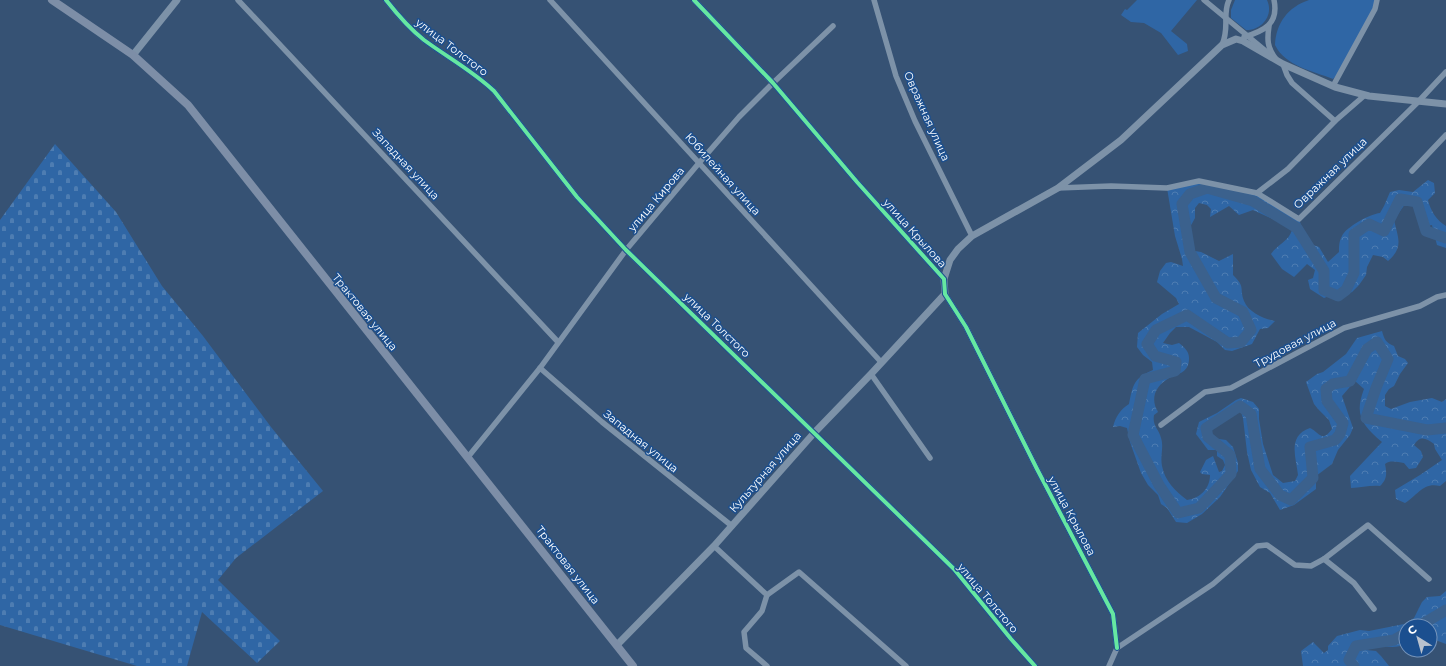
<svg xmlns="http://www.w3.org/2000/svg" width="1446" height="666" font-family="Montserrat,sans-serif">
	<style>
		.grass { fill: #2f66a5 }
		.forest { fill: url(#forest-crowns) }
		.cemetery { fill: url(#cemetery-stones) }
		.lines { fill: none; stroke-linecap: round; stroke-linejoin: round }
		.river { stroke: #3b618d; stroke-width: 11 }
		.minor { stroke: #7d92a8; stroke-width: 5.5 }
		.tertiary { stroke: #7d92a8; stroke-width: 7 }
		.primary { stroke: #7d8ea7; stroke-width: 8 }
		.cycleway-casing { stroke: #1b4f8f; stroke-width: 6 }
		.cycleway { stroke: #66e7a1; stroke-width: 4 }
		.labels { text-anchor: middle; stroke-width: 3; stroke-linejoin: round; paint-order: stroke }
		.street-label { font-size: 11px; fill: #fff; stroke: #1b4f8f }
	</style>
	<defs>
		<pattern id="forest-crowns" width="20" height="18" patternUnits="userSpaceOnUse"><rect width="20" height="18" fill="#2f66a5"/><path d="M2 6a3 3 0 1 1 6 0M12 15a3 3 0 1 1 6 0" fill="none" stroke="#4e7db2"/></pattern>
		<pattern id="cemetery-stones" width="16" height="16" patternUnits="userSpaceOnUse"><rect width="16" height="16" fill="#2f66a5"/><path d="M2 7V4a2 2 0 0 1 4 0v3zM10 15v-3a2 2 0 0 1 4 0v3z" fill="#4e7db2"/></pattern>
	</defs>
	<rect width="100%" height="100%" fill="#365274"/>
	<!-- grass -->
	<g class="grass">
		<polygon points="1137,0 1197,0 1171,31 1187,44 1188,51 1178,55 1161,33 1144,23 1131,22 1121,15 1125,9 1127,10"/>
		<path d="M1235 0H1267C1274 15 1262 30 1246 30L1231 18V10Z"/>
		<path d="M1309 0H1375L1374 8 1337 75 1333 79C1313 71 1285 66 1275 45 1276 23 1288 7 1309 0Z"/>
	</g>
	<!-- forest -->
	<g class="forest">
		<path d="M1428 180 1434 183 1435 193 1428 200C1430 210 1437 221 1446 226V248L1437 245 1432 225 1421 227 1413 205 1405 204 1394 220C1398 238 1404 247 1388 261L1383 257 1373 255 1367 267 1366 275 1359 285 1352 292 1343 297 1337 293 1324 298 1310 289 1308 280 1313 278 1315 270 1307 264 1294 277 1282 269 1271 254C1277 245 1289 241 1292 230L1286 225 1253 210 1239 215 1229 206 1210 217 1211 209 1207 205 1199 203 1195 208V218L1189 229 1190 242 1195 251 1201 252 1219 261 1233 254V275C1246 288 1239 287 1244 301 1248 312 1264 319 1275 321L1268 328 1260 329 1252 344 1232 351 1225 350 1217 342 1189 327H1176L1170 333 1163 343 1172 345 1179 343C1184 347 1189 351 1189 358 1189 373 1179 373 1169 378 1155 386 1150 399 1158 412L1154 415C1152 426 1159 429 1161 438 1164 447 1160 456 1162 466 1165 481 1175 491 1187 500 1200 498 1210 489 1210 475L1202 474 1200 472 1206 460 1213 456 1219 472 1222 471 1225 465 1223 460 1217 456V450H1208L1196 434 1199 422 1217 413 1236 400 1241 398 1253 402 1259 409V419L1263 444 1273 475 1283 483 1295 481 1298 475C1296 457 1287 436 1310 428 1320 433 1322 443 1332 429L1329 420 1318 409 1314 404 1306 382 1317 374 1323 372 1346 354 1357 338 1382 331C1384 339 1386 343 1394 346L1398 356 1405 359 1408 363 1400 374 1394 386 1389 389 1385 395V406L1391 409 1410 402 1432 398 1442 402 1446 399V481L1440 486C1423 482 1418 495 1405 503L1396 499 1395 490 1420 475 1442 460 1435 449 1434 444C1426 438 1420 435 1414 445L1421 451 1423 457 1416 468 1409 469 1404 463C1397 462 1390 460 1385 464 1387 474 1387 479 1380 486 1370 485 1361 488 1351 488L1350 476 1382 442C1362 425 1354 415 1364 389L1355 381 1342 396 1353 428 1350 435 1338 450 1332 464 1316 476V489L1294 505 1280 510 1270 493 1260 487 1251 470 1247 452 1243 418 1240 409C1229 416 1218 421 1211 432L1212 438 1226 440 1233 447 1238 463V471L1220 497 1202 514 1187 523 1176 522 1167 508 1161 504 1158 495 1148 485 1141 473 1130 442 1127 428 1120 426 1113 427C1116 416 1120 410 1129 404 1133 384 1134 378 1153 370L1152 362 1143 355 1137 347 1138 333 1162 314 1179 304 1176 298 1157 282 1160 271 1166 263 1171 262 1183 266 1182 259 1175 236 1167 188 1197 181 1257 193 1299 219 1305 237 1313 245 1319 247 1328 262 1339 252C1339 247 1339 241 1342 236 1346 227 1370 214 1380 213L1384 206 1390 192 1399 190 1413 192Z"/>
		<path d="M1446 591V644L1430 638V626H1406V643C1396 650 1386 645 1376 647 1372 648 1369 649 1366 650L1376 651 1381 656 1389 666H1303L1301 651 1313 642 1324 653 1328 650V646L1337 636 1360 630 1369 631 1404 624 1414 618 1422 602 1427 597 1440 596Z"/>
	</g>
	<!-- cemetery -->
	<polygon class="cemetery" points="55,144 116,212 162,286 203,336 271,427 323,491 236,558 218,580 280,641 257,663 202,612 187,666 137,666 0,625 0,220"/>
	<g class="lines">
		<!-- river -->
		<g class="river">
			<polyline points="1446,238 1426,231 1417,202 1400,199 1384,231 1369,224 1354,234 1354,273 1346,290 1338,296 1324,290 1324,271 1297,228 1253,201 1207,188 1190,194 1182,204 1190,252 1216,298 1243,312 1251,330 1241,342 1228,343 1187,315 1156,330 1147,344 1155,356 1176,362 1175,371 1145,379 1133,435 1159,485 1178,513 1199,508 1231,474 1230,455 1208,437 1206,428 1240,406 1251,414 1260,469 1280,495 1291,500 1313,478 1310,447 1335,440 1340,434 1343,423 1327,401 1326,389 1333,384 1350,381 1367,349 1377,342 1388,359 1376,388 1366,418 1427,430 1446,428"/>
			<polyline points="1419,626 1446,610"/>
			<polyline points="1354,666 1349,660 1356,646 1394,640 1406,633"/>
		</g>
		<!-- minor -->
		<g class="minor">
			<polyline points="238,0 558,342"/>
			<path d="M386 0C397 14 410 29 424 40 447 57 473 71 494 91L577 197 626 250 954 569 1011 639 1035 666"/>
			<polyline points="550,0 881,362"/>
			<polyline points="694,0 773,83 857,182 944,279"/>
			<polyline points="874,0 896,76 915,121 972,236"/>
			<polyline points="1204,0 1267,52"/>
			<path d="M1269 26C1267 39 1267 48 1276 59"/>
			<path d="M1244 37C1264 31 1279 24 1274 0"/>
			<path d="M1222 45C1230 27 1222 15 1229 0"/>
			<polyline points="1283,64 1287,75 1292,83 1335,121"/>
			<polyline points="1333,86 1375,9 1377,0"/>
			<polyline points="1412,171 1446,135"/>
			<polyline points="1058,188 1111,186 1167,188 1199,181 1257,193 1299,219 1418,102 1446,72"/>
			<polyline points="1257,193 1288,169 1335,121 1365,95"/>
			<polyline points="945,294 966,327 1037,469 1113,614 1117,648"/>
			<polyline points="540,368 602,422 732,526"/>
			<polyline points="871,374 930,458"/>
			<polyline points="1161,425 1205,392 1231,388 1344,328 1420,306 1437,297 1446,295"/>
			<polyline points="468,457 540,368 626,250 699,163 739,117 773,83 833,26"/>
			<polyline points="714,546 767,595 799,572 906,666"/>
			<polyline points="1324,559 1354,583 1374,609"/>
			<polyline points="1117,648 1213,584 1257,546 1267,545 1295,565 1311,566 1324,559 1368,525 1429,579"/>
			<polyline points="767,666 746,648 744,632 762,611 767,595"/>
			<polyline points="1109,666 1117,648"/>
		</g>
		<!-- tertiary -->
		<g class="tertiary">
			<polyline points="133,55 177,0"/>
			<polyline points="617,645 714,546 814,433 871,374 945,294 944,279 950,260 958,249 972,236 1058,188 1121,140 1222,45 1236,39 1243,41 1283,64 1335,87 1369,96 1446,104"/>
		</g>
		<!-- primary -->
		<polyline class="primary" points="52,0 133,55 188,105 633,666"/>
		<defs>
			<g id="cycleway">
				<path d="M386 0C397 14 410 29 424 40 447 57 473 71 494 91L577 197 626 250 954 569 1011 639 1035 666"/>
				<polyline points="694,0 773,83 857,182 944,279 945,294 966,327 1037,469 1113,614 1117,648"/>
			</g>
		</defs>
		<!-- cycleway casing -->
		<use href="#cycleway" class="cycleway-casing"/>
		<!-- cycleway -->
		<use href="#cycleway" class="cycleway"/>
	</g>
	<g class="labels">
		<!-- street labels -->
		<g class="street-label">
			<text transform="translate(452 47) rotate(37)" y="4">улица Толстого</text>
			<text transform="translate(927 116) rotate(66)" y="4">Овражная улица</text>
			<text transform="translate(406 164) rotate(47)" y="4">Западная улица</text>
			<text transform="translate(1330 173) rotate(-44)" y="4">Овражная улица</text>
			<text transform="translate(723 174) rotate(48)" y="4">Юбилейная улица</text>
			<text transform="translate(656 199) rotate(-50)" y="4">улица Кирова</text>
			<text transform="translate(915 233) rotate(48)" y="4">улица Крылова</text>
			<text transform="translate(365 312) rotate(51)" y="4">Трактовая улица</text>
			<text transform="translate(717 325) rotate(44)" y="4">улица Толстого</text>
			<text transform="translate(1295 343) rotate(-28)" y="4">Трудовая улица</text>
			<text transform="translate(641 441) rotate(39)" y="4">Западная улица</text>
			<text transform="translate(765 472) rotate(-49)" y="4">Культурная улица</text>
			<text transform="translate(1072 516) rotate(62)" y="4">улица Крылова</text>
			<text transform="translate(568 565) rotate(52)" y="4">Трактовая улица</text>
			<text transform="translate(988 598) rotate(50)" y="4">улица Толстого</text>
		</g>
	</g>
	<!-- north arrow -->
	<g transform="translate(1418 638) rotate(323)"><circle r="19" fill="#1b4f8f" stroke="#7695bc"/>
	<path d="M0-3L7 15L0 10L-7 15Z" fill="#b9c2ce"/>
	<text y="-6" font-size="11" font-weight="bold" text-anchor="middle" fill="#ffffff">С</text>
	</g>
</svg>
